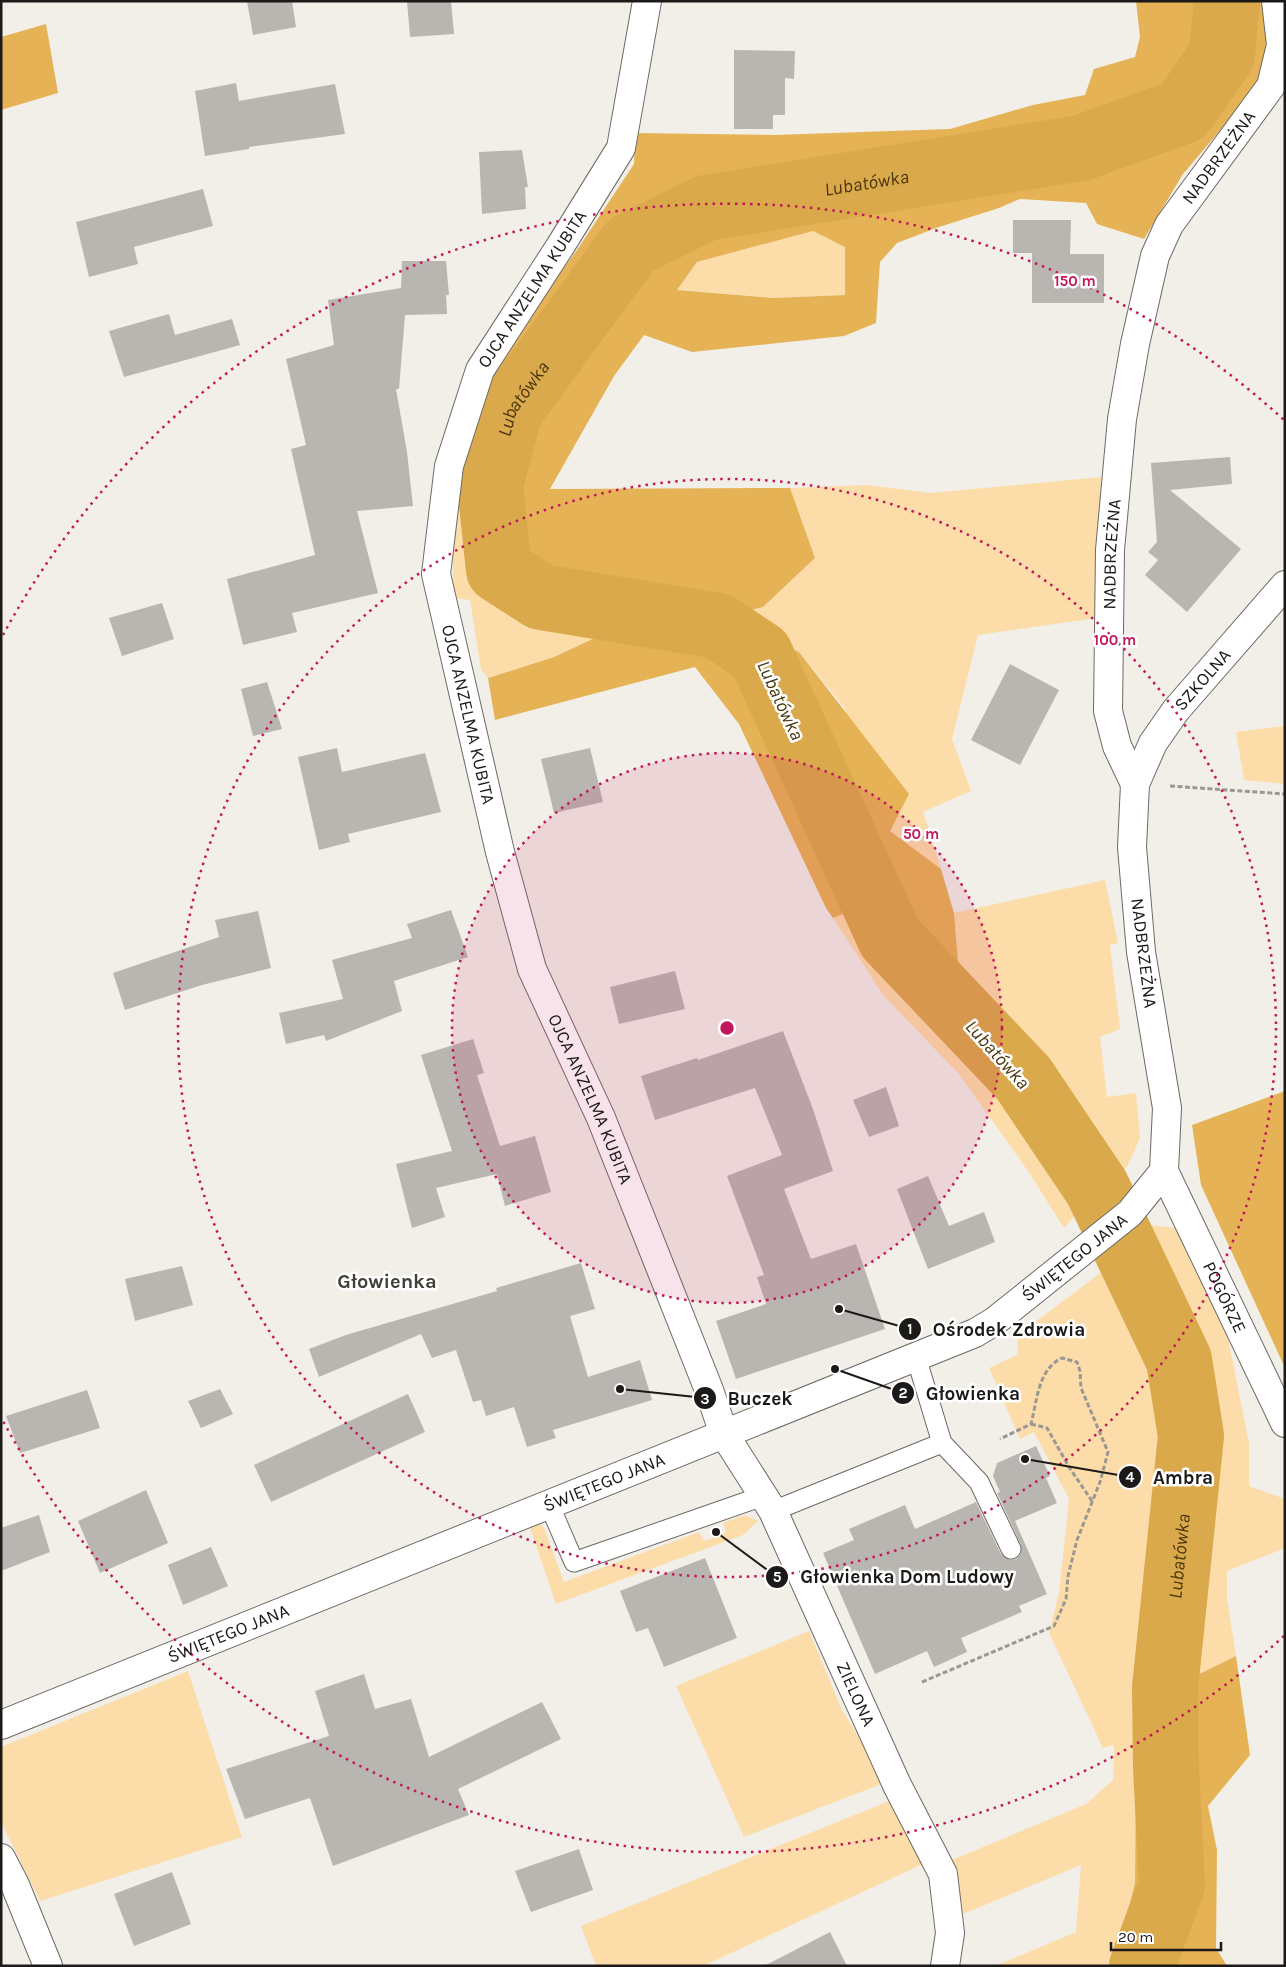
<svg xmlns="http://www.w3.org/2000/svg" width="1286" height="1967" font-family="Karla,sans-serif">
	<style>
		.green { fill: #fcdda9 }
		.forest { fill: #e5b356; fill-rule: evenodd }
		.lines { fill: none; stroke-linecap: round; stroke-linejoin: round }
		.river { stroke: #daa94b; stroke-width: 66 }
		.building { fill: #b9b6b1 }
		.service-casing { stroke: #6c6965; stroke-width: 21 }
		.minor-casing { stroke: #6c6965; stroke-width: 30 }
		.tertiary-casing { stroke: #6c6965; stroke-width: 30 }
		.path { stroke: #9a9893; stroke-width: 3; stroke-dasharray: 5 2.5; stroke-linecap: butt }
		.service { stroke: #fff; stroke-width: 19 }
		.minor { stroke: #fff; stroke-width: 28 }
		.tertiary { stroke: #fff; stroke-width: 28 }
		.ring { fill: none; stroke: #c2185b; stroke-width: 2.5; stroke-dasharray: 2.5 5 }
		.labels { text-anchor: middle; stroke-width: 5; stroke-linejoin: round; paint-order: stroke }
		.street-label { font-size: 18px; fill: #1c1a18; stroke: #fff }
		.water-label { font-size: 19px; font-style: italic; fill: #4b370e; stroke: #fff }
		.quarter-label { font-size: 20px; font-weight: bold; fill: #43403c; stroke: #fff }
		.centre { fill: #c2185b; stroke: #fff; stroke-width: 2.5 }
		.ring-label { font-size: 15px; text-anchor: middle; font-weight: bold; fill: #c2185b; stroke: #fff; stroke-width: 5; stroke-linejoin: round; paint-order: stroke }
		.leader { fill: none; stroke: #1c1a18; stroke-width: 2 }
		.callout-dot { fill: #1c1a18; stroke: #fff; stroke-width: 2 }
		.mark-label { font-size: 15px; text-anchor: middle; font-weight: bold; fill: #fff }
		.callout-label { font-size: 19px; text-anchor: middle; font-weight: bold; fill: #1c1a18; stroke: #fff; stroke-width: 5; stroke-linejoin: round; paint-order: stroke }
	</style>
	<rect width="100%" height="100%" fill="#f2efe9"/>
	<!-- green -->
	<g class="green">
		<polygon points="813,231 845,246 845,295 773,298 677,290 697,262"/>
		<polygon points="486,391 522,419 506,494 543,579 623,594 618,627 554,657 488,678 481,670 470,600 453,598 453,530 472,431"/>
		<polygon points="1101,477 1097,618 978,635 952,739 971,791 923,812 941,869 890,831 844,707 799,652 768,637 730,614 763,607 815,558 790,488 866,485 931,493"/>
		<polygon points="1285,726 1285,784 1244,780 1236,732"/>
		<polygon points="1105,880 1118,943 1110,945 1120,1029 1100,1037 1107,1097 1136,1093 1140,1138 1127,1167 1112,1180 1053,1089 929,955 958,961 954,913"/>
		<polygon points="863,906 907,975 1010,1085 1079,1174 1079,1211 1064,1228 1030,1174 959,1074 883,995 833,918"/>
		<polygon points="1149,1225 1177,1228 1228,1338 1249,1443 1249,1486 1285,1499 1285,1548 1227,1571 1227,1599 1236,1656 1193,1677 1185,1762 1176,1716 1183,1627 1205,1493 1208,1436 1200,1379 1186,1336 1142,1234"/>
		<polygon points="1109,1268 1161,1367 1175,1455 1146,1675 1153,1765 1136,1767 1135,1883 1118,1951 1129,1966 995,1966 1076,1932 1081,1865 963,1914 952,1860 1086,1804 1113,1780 1114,1745 1103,1748 1049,1633 1059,1593 1069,1499 1034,1432 1020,1439 989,1368 1017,1355 1018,1335 1095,1277"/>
		<polygon points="745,1515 758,1521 743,1535 556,1604 529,1525 538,1522 544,1528 564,1582 699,1532 704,1541 726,1533 723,1523"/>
		<polygon points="809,1631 842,1710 876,1764 883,1779 879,1785 744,1837 676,1686"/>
		<polygon points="188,1671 242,1837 40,1901 1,1822 1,1747"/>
		<polygon points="894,1799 925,1863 703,1966 596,1966 581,1926"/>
	</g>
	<!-- forest -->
	<g class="forest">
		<path d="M1136 1H1264L1272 39 1261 82 1183 174 1144 239 1097 224 1086 203 1020 199 999 208 936 228 897 243 880 262 876 323 844 336 692 352 644 335 614 376 550 489 790 488 815 558 763 607 731 615 768 637 799 652 909 794 890 831 941 869 954 913 958 961 929 955 890 895 833 918 826 908 739 724 695 667 495 720 488 678 554 657 618 627 623 594 543 579 515 558 506 494 522 419 486 391 505 347 577 250 634 164 635 133 774 135 950 129 1033 105 1085 95 1094 69 1135 57 1140 37ZM813 231 845 247V295L773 298 677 290 697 262Z"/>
		<polygon points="46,24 58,93 1,110 1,37"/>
		<polygon points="1285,1091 1285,1368 1201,1185 1192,1125"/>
		<polygon points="1236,1656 1250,1755 1208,1806 1217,1850 1216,1948 1227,1966 1129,1966 1118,1951 1135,1883 1136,1767 1185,1762 1193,1677"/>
	</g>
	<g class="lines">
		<!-- river -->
		<path class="river" id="s1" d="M1142 1966 1172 1885 1166 1767 1165 1688 1191 1436 1179 1360 1097 1188 1023 1078 890 938 760 654 718 626 541 597 499 570 490 485 510 410 631 245 706 208 1081 148 1183 111 1222 55 1227 1"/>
	</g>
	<!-- building -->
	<g class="building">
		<polygon points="247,1 292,1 296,27 253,35"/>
		<polygon points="407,1 451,1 454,34 410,37"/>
		<polygon points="734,50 795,51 794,79 785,78 785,115 773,115 773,129 734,129"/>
		<polygon points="236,83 239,101 335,84 345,134 249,147 249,149 205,156 195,91"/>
		<polygon points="522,150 528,187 525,187 526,209 482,214 479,152"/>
		<polygon points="203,189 213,226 134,247 138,264 89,277 76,222"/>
		<polygon points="1013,220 1071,220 1070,254 1104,254 1104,303 1032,303 1032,253 1013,253"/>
		<polygon points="402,261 446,261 449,295 446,295 447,314 405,315 399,389 396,389 407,452 413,506 357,511 378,593 292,613 297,632 243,645 227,579 315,555 291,449 306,445 286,359 334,345 328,300 401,288"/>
		<polygon points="169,314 175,335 232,319 240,345 124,377 109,331"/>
		<polygon points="1230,457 1232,484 1170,490 1241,549 1187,612 1145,575 1158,560 1148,552 1157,542 1151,463"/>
		<polygon points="162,603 174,639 122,656 109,618"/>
		<polygon points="1010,664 1059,690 1020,765 971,740"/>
		<polygon points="267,682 282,729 253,736 241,689"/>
		<polygon points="337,748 342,772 425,753 441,812 348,834 350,842 319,850 298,757"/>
		<polygon points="590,748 603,802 554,813 541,759"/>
		<polygon points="451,910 468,957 394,981 402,1011 326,1041 324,1035 286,1044 279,1013 343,999 332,960 412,938 407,924"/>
		<polygon points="258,911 271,968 202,985 125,1010 113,973 219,937 215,920"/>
		<polygon points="675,971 685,1009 619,1024 610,987"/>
		<polygon points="783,1031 813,1109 833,1171 784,1189 811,1259 856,1244 885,1329 736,1379 716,1321 766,1304 757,1277 764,1275 727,1176 782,1155 755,1088 655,1120 641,1076 697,1058 698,1060"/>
		<polygon points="473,1039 484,1073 477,1075 500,1146 535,1136 551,1192 505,1206 497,1174 436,1188 445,1217 412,1228 396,1164 452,1151 421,1055"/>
		<polygon points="886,1087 899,1126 869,1137 853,1100"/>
		<polygon points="928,1176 949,1226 984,1212 995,1242 928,1269 897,1189"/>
		<polygon points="581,1263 595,1309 570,1316 588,1377 640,1360 652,1400 553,1430 556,1438 527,1447 514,1407 486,1416 481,1400 473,1402 456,1350 432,1358 421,1334 319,1377 309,1349 346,1335 497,1291 496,1288"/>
		<polygon points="182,1266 193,1305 135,1321 125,1279"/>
		<polygon points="220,1389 233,1414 201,1428 188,1401"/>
		<polygon points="87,1390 100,1428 20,1453 6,1416"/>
		<polygon points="408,1394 425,1432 271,1502 254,1465"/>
		<polygon points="1036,1446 1050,1476 1046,1478 1057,1503 1015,1521 1047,1594 1019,1606 1022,1612 961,1638 967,1652 934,1667 927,1651 875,1674 823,1553 854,1540 849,1529 905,1505 915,1529 976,1502 1001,1554 1010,1560 1016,1559 1020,1555 1021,1545 997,1493 1000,1492 993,1476 997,1463"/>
		<polygon points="146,1490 168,1543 100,1573 78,1521"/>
		<polygon points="39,1515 50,1552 1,1571 1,1528"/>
		<polygon points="211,1547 228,1586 183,1605 168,1565"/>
		<polygon points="705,1558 737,1638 664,1667 648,1628 636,1632 620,1591"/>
		<polygon points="364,1674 375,1709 411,1699 429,1757 542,1702 561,1739 458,1789 469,1815 333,1866 310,1798 245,1819 226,1769 329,1736 315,1691"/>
		<polygon points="579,1849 593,1890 531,1912 515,1871"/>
		<polygon points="172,1872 191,1924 134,1946 114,1894"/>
		<polygon points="830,1932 847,1966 764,1966"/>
	</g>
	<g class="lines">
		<defs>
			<g id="service">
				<polyline points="916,1357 942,1443 979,1482 1011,1549"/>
				<polyline points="549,1504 574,1562 763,1496"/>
				<polyline points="773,1511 942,1443"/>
			</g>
			<g id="minor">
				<path id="s2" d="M647 1 621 148 561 245 480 370 449 466 436 574 500 852 532 969 601 1118 709 1390 724 1434 773 1511 897 1785 943 1874 950 1933 945 1966"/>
				<path id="s3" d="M1135 784 1117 746 1108 711 1110 550 1122 419 1135 344 1155 256 1169 225 1271 86 1281 45 1276 1"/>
				<path id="s4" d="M1164 1171 1285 1423"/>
				<polyline points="1,1858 15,1885 48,1966"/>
			</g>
			<g id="tertiary">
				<path id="s5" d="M1 1725 975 1333 995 1321 1130 1213 1164 1171 1167 1108 1141 952 1132 847 1135 784 1153 743 1176 710 1285 585"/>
			</g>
		</defs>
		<!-- service casing -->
		<use href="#service" class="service-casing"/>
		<!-- minor casing -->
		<use href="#minor" class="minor-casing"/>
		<!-- tertiary casing -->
		<use href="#tertiary" class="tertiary-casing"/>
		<!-- path -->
		<g class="path">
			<polyline points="1170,786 1285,794"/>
			<polyline points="1031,1424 1047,1428 1069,1467 1092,1501"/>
			<path d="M922 1682 1054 1626 1066 1599 1068 1576 1077 1540 1100 1482 1108 1452 1081 1388 1080 1371 1077 1362 1062 1358C1038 1369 1037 1401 1031 1424L1000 1439"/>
		</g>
		<!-- service -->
		<use href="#service" class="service"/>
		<!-- minor -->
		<use href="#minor" class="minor"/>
		<!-- tertiary -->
		<use href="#tertiary" class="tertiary"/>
	</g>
	<!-- distance rings -->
	<circle cx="727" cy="1028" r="275" fill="#c2185b" fill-opacity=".12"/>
	<g class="ring">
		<circle cx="727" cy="1028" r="275"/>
		<circle cx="727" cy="1028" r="549"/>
		<path d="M1284 1636A824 824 0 0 1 3 1421M3 635A824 824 0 0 1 1284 420"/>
	</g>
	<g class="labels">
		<!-- street labels -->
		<g class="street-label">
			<text dy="6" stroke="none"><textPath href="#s3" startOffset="655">NADBRZEŻNA</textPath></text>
			<text transform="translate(532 289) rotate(-57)" y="6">OJCA ANZELMA KUBITA</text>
			<text dy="6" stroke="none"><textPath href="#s3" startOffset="235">NADBRZEŻNA</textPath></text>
			<text dy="6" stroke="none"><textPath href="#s5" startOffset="1815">SZKOLNA</textPath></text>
			<text dy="6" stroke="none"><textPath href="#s2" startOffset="766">OJCA ANZELMA KUBITA</textPath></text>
			<text transform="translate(1144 953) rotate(83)" y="6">NADBRZEŻNA</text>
			<text dy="6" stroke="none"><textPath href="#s2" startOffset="1171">OJCA ANZELMA KUBITA</textPath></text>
			<text dy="6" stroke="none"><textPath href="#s5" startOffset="1175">ŚWIĘTEGO JANA</textPath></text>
			<text dy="6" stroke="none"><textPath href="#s4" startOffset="140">POGÓRZE</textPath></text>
			<text dy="6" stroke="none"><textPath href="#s5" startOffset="650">ŚWIĘTEGO JANA</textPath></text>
			<text dy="6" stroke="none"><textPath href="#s5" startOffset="245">ŚWIĘTEGO JANA</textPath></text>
			<text dy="6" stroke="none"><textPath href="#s2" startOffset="1824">ZIELONA</textPath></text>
		</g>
		<!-- water labels -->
		<g class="water-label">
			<text dy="7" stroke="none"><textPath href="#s1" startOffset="2336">Lubatówka</textPath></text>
			<text dy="7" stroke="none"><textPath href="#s1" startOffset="1901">Lubatówka</textPath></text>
			<text transform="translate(781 700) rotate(65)" y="7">Lubatówka</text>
			<text transform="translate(998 1054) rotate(48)" y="7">Lubatówka</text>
			<text dy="7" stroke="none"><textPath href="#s1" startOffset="416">Lubatówka</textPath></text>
		</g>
		<!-- quarter labels -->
		<g class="quarter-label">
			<text x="387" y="1288">Głowienka</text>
		</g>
	</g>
	<circle cx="727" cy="1028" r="8" class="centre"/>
	<g class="ring-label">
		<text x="1075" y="286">150 m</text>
		<text x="1115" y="645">100 m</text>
		<text x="921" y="839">50 m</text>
	</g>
	<!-- callouts -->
	<path class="leader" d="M839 1309L910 1329M835 1369L903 1393M620 1389L705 1398M1025 1459L1130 1477M716 1532L777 1577"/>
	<g class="callout-dot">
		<circle cx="839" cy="1309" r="5"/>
		<circle cx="835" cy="1369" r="5"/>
		<circle cx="620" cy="1389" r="5"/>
		<circle cx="1025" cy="1459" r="5"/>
		<circle cx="716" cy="1532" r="5"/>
		<circle cx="910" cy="1329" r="12"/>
		<circle cx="903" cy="1393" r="12"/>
		<circle cx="705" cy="1398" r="12"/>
		<circle cx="1130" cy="1477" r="12"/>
		<circle cx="777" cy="1577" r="12"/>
	</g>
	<g class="mark-label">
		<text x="910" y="1334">1</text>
		<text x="903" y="1398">2</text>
		<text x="705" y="1404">3</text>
		<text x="1130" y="1482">4</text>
		<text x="777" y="1582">5</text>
	</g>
	<g class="callout-label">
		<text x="1009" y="1336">Ośrodek Zdrowia</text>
		<text x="973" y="1400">Głowienka</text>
		<text x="760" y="1405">Buczek</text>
		<text x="1183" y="1484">Ambra</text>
		<text x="907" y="1583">Głowienka Dom Ludowy</text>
	</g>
	<!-- border -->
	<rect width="1286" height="1967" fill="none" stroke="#1c1a18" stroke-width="5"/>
	<!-- scale -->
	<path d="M1111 1942v8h110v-8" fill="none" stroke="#1c1a18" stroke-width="2.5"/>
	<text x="1118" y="1942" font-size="15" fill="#1c1a18" stroke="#ffffff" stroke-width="4" paint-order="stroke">20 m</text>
</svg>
